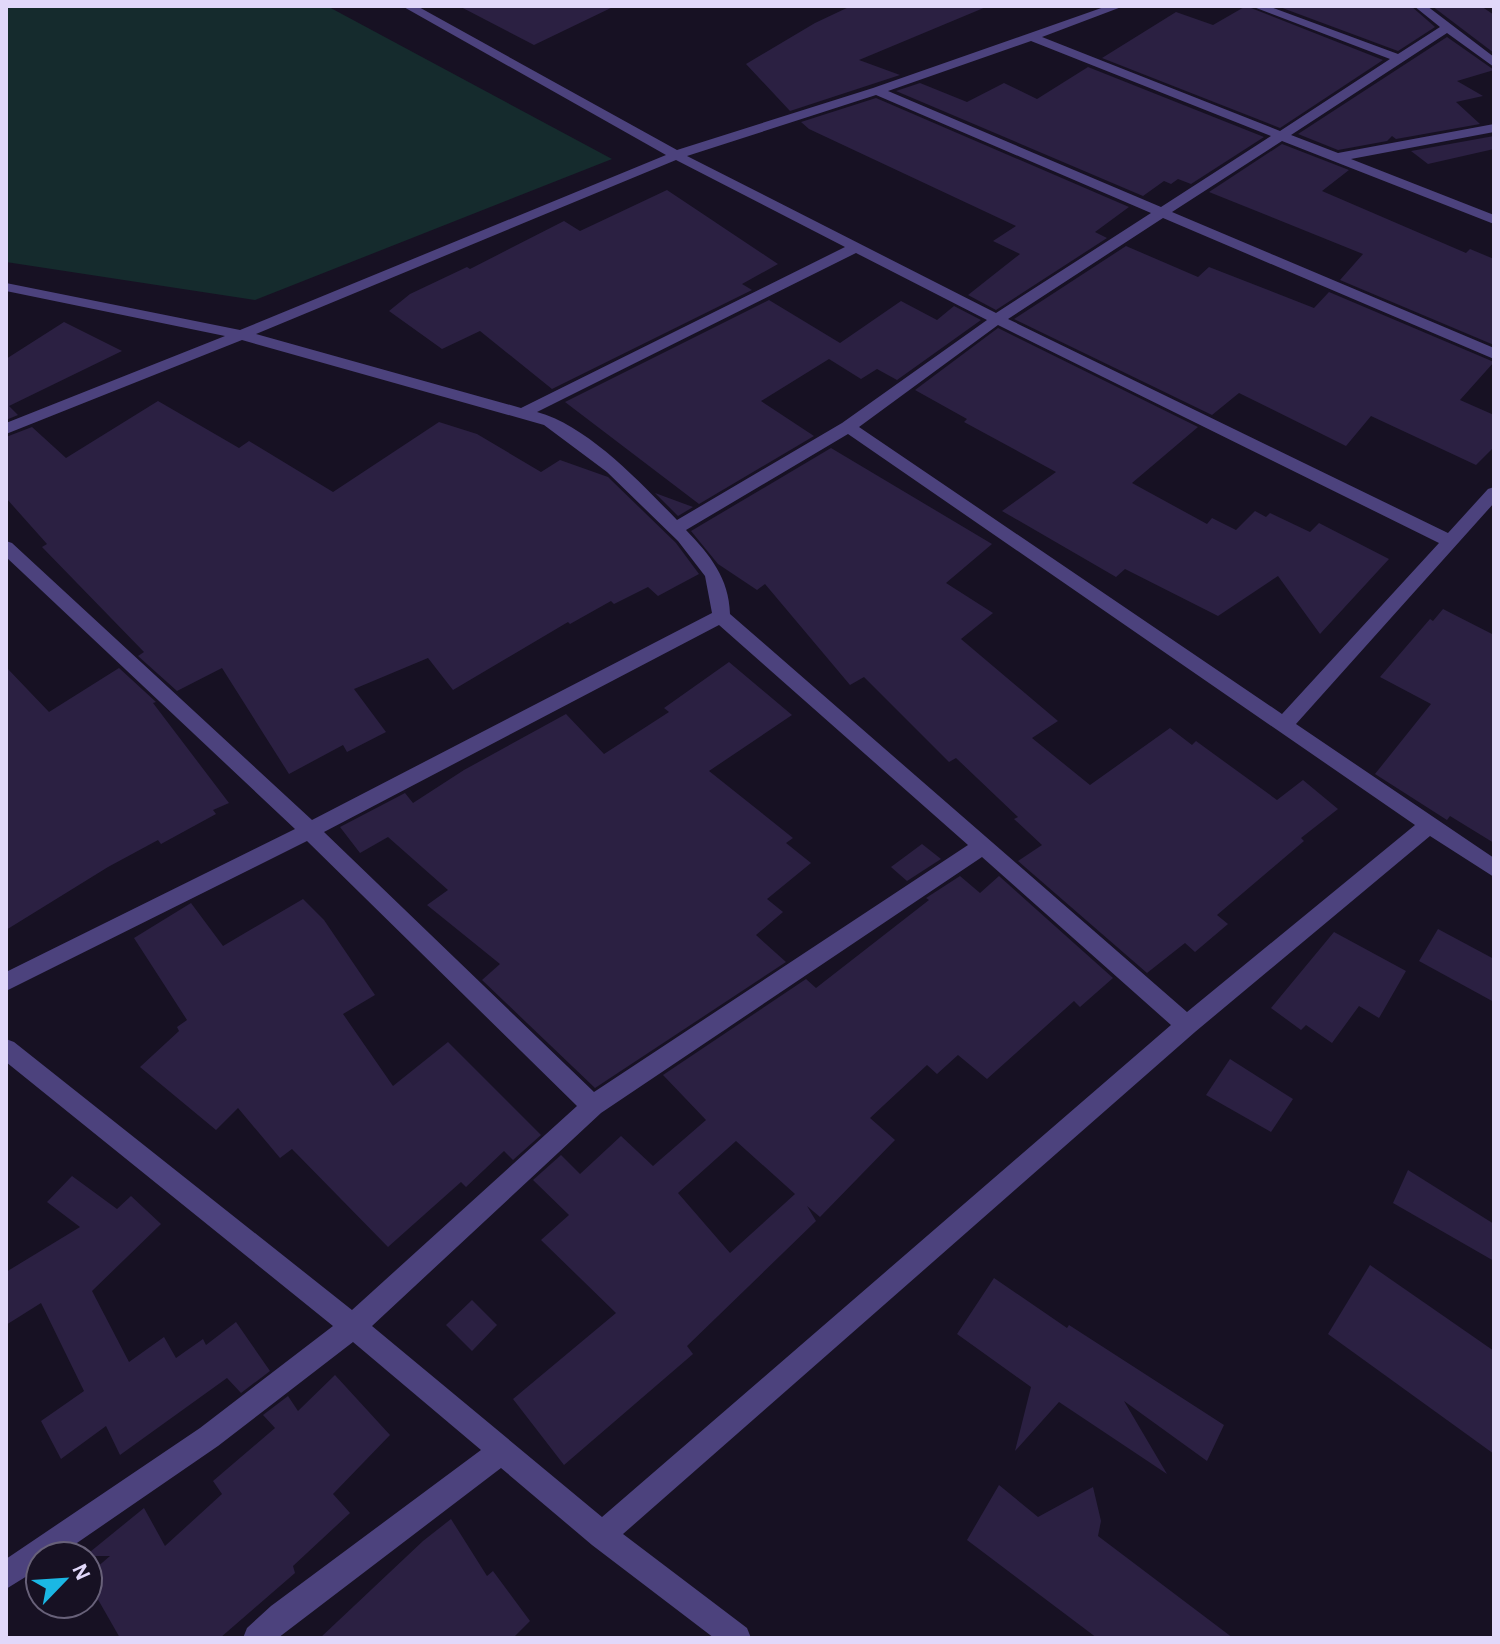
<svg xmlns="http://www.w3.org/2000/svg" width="1500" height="1644" font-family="'Alegreya Sans',sans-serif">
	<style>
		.green { fill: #152b2d }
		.building { fill: #2b2042; fill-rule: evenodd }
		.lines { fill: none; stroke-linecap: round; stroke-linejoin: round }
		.street { fill: #4c427d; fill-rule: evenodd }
	</style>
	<rect width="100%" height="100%" fill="#171123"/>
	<!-- green -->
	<polygon class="green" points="6,6 327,6 612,159 255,300 6,262"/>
	<!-- building -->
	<g class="building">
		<polygon points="459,6 615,6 534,45"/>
		<polygon points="851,6 986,6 986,7 859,60 900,75 790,111 746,64 815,23"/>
		<polygon points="1246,6 1383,60 1280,128 1102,58 1176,12 1213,25"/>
		<polygon points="1277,6 1411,6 1435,27 1398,51"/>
		<polygon points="1432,6 1481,6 1494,15 1494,53"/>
		<polygon points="1447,37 1494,70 1457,81 1483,96 1456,102 1480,124 1396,139 1392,136 1387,141 1338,150 1298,134"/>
		<polygon points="1088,67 1264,137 1191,184 1178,179 1171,184 1164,181 1143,196 896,91 920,83 967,102 1004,83 1037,99"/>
		<polygon points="876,98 1129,207 1095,232 1107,238 996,310 968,295 1020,254 993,241 1016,226 809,129 801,122"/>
		<polygon points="1494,136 1494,149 1428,164 1411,151"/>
		<polygon points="1282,144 1349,170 1322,191 1466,253 1470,249 1494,259 1494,345 1340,280 1363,254 1209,192"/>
		<polygon points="667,190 778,264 742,284 752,290 552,389 480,331 442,349 389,311 410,294 467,267 470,269 564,221 580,231"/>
		<polygon points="1126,246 1198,277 1209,267 1314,308 1329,292 1494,362 1460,400 1494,415 1494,447 1476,465 1371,416 1346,446 1239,393 1212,415 1014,319"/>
		<polygon points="769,300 840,343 901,301 937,320 954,306 981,320 897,380 877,369 861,379 829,359 761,401 814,436 699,504 565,402"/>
		<polygon points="64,322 122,351 9,406 18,415 6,420 6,359"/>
		<polygon points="998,328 1198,427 1132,483 1207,524 1212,518 1236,530 1255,511 1266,517 1270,513 1310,532 1319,523 1389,559 1320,634 1278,576 1218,616 1125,569 1116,577 1002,511 1056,472 964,422 967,419 915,390"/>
		<polygon points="158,401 239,448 249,441 333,492 439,422 477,434 541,472 560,460 608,477 676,543 699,574 658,596 648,587 614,604 611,601 570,624 568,622 453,690 428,658 354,689 386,732 347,752 343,745 289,774 222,668 177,691 138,656 144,652 42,547 47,544 6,498 6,437 32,427 66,458"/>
		<polygon points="831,448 992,544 946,583 993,613 961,639 1058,721 1032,738 1090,785 1170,728 1192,745 1196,741 1277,800 1303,780 1338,809 1301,838 1304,841 1217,915 1228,924 1195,952 1185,943 1147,973 1018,861 1042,845 1014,819 1018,817 956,758 949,762 864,677 850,685 765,584 757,590 718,564 691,531"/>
		<polygon points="655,493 693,507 678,516"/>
		<polygon points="1443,609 1494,635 1494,843 1450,816 1447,820 1375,774 1431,704 1380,677 1430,619 1433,621"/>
		<polygon points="729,662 792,715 709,771 793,838 786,843 811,863 767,899 783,912 756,935 786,962 595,1088 482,980 500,964 427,905 448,890 388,837 360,853 340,827 405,793 413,803 464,770 566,714 604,754 669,712 664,708"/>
		<polygon points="6,667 49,712 119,668 156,702 153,703 229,803 213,810 216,814 161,844 158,840 108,867 6,930"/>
		<polygon points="922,844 941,859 907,881 891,867"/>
		<path d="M960 876 980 893 999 876 1113 978 1080 1007 1074 1001 987 1079 958 1055 937 1074 927 1065 870 1118 895 1140 820 1217 807 1206 816 1221 687 1346 693 1354 564 1465 513 1399 616 1313 541 1240 569 1215 533 1180 561 1155 580 1174 621 1136 653 1166 706 1120 663 1075 806 979 816 988 929 900 926 898ZM736 1141 795 1194 730 1253 678 1193Z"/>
		<polygon points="303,899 324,920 375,995 343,1014 393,1086 448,1042 541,1135 513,1160 504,1151 466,1187 461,1182 388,1247 292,1149 280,1158 238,1108 216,1130 140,1067 179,1031 177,1027 187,1020 134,938 191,903 223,946"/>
		<polygon points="1438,929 1494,959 1494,1002 1419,961"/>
		<polygon points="1334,932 1406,971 1379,1018 1359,1006 1332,1043 1306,1025 1301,1030 1271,1008"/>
		<polygon points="1230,1059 1293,1099 1271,1132 1206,1095"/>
		<polygon points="1408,1170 1494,1224 1494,1261 1393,1203"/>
		<polygon points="72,1176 117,1209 131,1196 161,1224 92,1291 129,1362 164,1337 176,1358 203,1339 206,1345 236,1322 270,1371 241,1393 227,1378 120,1455 106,1426 61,1459 41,1421 84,1391 41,1303 6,1325 6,1272 80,1227 47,1202"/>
		<polygon points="1370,1265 1494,1351 1494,1454 1328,1334"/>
		<polygon points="994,1278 1067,1328 1069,1325 1224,1425 1207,1461 1124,1401 1167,1474 1059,1402 1015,1451 1031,1387 957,1334"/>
		<polygon points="472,1300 497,1325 472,1351 446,1325"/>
		<polygon points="335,1375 390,1435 333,1494 350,1513 293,1566 295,1573 220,1638 120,1638 88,1582 88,1575 110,1556 85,1556 144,1508 165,1546 222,1494 213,1481 275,1428 263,1415 288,1396 298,1411"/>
		<polygon points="999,1485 1038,1517 1093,1487 1101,1521 1098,1536 1233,1638 1097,1638 967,1540"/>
		<polygon points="451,1519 487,1576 493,1571 530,1621 513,1638 320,1638 423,1541"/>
	</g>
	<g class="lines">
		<!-- street -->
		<path class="street" d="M402 6H417L677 150 873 88 1107 6H1124L1042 37 1280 131 1390 59 1251 6H1268L1398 54 1440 27 1414 6H1427L1494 57V67L1447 33 1291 135 1338 153 1494 124V132L1351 159 1494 215V224L1282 141 1172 212 1494 348V359L1163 218 1008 319 1448 533 1488 489 1494 487V503L1296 724 1494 858V877L1430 836 1195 1032 623 1534 747 1628 751 1638H714L592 1545 501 1468 278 1638H243L247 1628 271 1606 481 1450 353 1342 218 1446 58 1556H40V1568L6 1589V1559L200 1428 333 1326 6 1062V1039L14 1042 352 1310 577 1106 307 841 6 991V972L295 829 6 557V541L12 543 312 820 712 613 705 576 678 541 607 472 544 425 242 340 6 434V423L225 336 6 291V283L240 330 666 155ZM1031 41 1271 136 1161 207 888 91ZM876 95 1151 213 996 313 687 156ZM676 160 845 247 521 408 256 334ZM856 253 987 320 842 423 677 520C640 482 588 426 537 412ZM998 325 1439 543 1282 714 859 427ZM848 434 1415 825 1187 1012 730 614C729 578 710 555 686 530ZM719 625 968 845 594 1092 324 832ZM982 857 1171 1025 602 1517 372 1326 601 1113Z"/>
	</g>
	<!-- border -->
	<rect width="1500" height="1644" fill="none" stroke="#e1d8fa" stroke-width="16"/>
	<!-- north arrow -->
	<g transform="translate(64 1580) rotate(65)"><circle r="38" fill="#171123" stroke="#686179" stroke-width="2"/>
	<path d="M0-6L14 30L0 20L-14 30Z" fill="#1bb7e4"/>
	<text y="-12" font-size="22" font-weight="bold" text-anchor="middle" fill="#e1d8fa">N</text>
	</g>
</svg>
